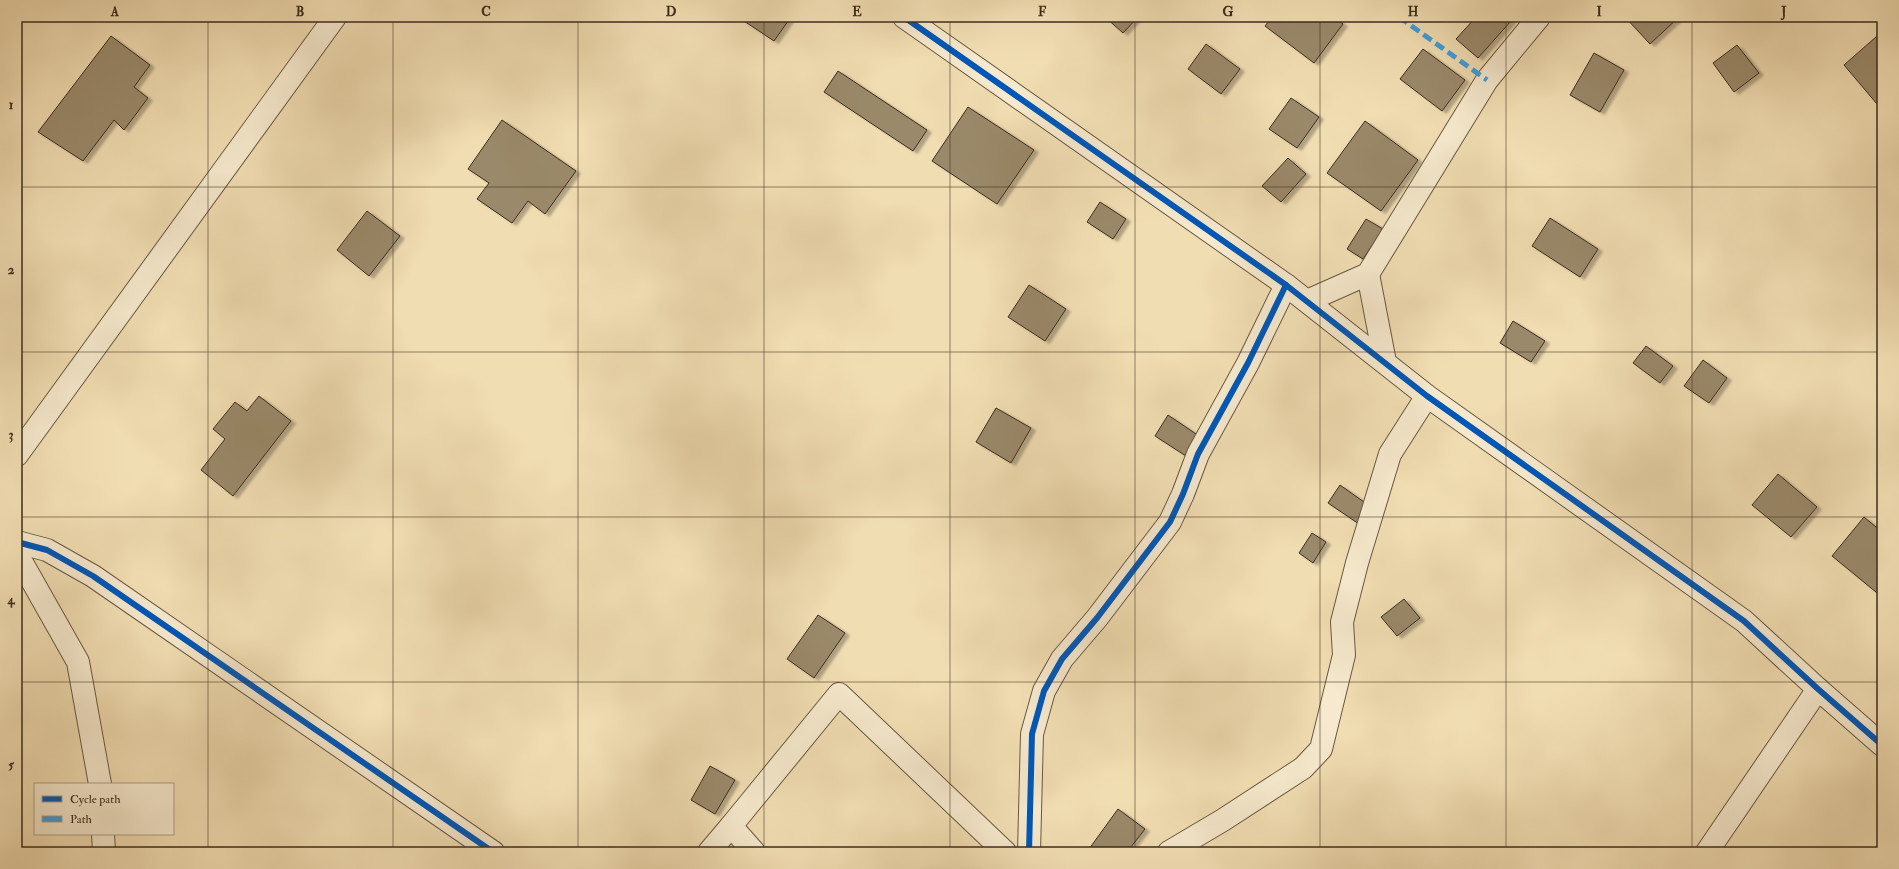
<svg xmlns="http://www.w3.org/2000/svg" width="1899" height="869" font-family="'IM FELL Double Pica',serif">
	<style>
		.building { fill: #9a896a; stroke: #3c2d1d; filter: url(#shadow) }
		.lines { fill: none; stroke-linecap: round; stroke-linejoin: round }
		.minor-casing { stroke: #695942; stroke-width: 24 }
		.minor { stroke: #f6e9cd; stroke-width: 22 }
		.quiet { stroke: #3f9ddf; stroke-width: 5; stroke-dasharray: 10 5; stroke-linecap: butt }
		.cycleway-casing { stroke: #f6e9cd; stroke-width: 8 }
		.cycleway { stroke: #0057b8; stroke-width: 6 }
		.grid { fill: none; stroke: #3c2d1d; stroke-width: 1; stroke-opacity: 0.55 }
		.neatline { fill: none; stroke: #3c2d1d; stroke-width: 1.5 }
		.grid-label { font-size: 13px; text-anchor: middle; font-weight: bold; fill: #3c2d1d }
	</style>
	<defs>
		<filter id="shadow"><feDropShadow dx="4.5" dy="2.5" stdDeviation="1" flood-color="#0004"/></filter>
	</defs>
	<rect width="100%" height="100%" fill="#f1ddb2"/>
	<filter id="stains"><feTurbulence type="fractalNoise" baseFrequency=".005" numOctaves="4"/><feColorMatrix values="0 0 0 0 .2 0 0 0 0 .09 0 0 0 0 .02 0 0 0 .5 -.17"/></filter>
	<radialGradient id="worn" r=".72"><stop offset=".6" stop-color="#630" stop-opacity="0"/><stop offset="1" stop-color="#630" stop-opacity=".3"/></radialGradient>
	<!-- building -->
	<g class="building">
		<polygon points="738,17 791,17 774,41"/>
		<polygon points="1105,17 1138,17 1123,33"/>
		<polygon points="1272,17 1334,17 1343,24 1314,63 1265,26"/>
		<polygon points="1476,17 1507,17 1511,21 1478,58 1456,39"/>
		<polygon points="1625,17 1679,17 1650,44"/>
		<polygon points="111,36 150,65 134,87 148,98 124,130 114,120 83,161 38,132"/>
		<polygon points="1877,36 1882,42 1882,99 1877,104 1844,65"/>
		<polygon points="1206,44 1240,69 1221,94 1188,69"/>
		<polygon points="1737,45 1759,73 1734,92 1713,63"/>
		<polygon points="1423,49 1465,80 1442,111 1400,79"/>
		<polygon points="1594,53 1624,70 1600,112 1570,95"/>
		<polygon points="838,71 927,130 913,151 824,92"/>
		<polygon points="1291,98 1319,117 1297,148 1269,129"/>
		<polygon points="968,107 1034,150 997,204 932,161"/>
		<polygon points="502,120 576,171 545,214 528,201 512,223 477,199 489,183 468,169"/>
		<polygon points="1365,121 1418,160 1381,211 1327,173"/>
		<polygon points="1288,158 1306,174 1281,202 1262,186"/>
		<polygon points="1100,202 1126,219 1113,239 1087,222"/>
		<polygon points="367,211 400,236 369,276 337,250"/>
		<polygon points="1550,218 1598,249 1580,277 1532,246"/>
		<polygon points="1366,219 1383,229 1363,259 1347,249"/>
		<polygon points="1029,285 1066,309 1045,341 1008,317"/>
		<polygon points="1513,321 1545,341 1531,362 1500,343"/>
		<polygon points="1646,346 1673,366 1660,383 1633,363"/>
		<polygon points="1703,360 1727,378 1709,403 1684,386"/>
		<polygon points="259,396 291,421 233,496 201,470 225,439 213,429 235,402 247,411"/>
		<polygon points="996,408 1031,428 1011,463 976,442"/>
		<polygon points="1168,415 1199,436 1186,456 1155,436"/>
		<polygon points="1778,474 1817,507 1791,537 1752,505"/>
		<polygon points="1340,485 1371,507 1359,524 1328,503"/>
		<polygon points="1864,517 1882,532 1882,597 1832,556"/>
		<polygon points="1312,533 1326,542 1313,563 1299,553"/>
		<polygon points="1404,599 1420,618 1397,636 1381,617"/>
		<polygon points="818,615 845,633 814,678 787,659"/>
		<polygon points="710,766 735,780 715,814 691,800"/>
		<polygon points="1118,809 1145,829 1127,852 1093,852 1089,849"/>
	</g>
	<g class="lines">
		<defs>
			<g id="minor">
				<polyline points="904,17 1286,285 1427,396 1744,621 1818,689 1882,745"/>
				<polyline points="1368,274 1385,362"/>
				<polyline points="1307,301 1368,274 1487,80 1539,17"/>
				<polyline points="17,455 335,17"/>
				<polyline points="17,542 47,550 93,576 493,852"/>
				<polyline points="17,554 78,662 100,784"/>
				<polyline points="731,826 839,694 1005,852"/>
				<polyline points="103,834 104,852"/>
				<polyline points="709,852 731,826 754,852"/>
				<polyline points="1029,852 1032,734 1044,691 1062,659 1097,618 1170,522 1183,494 1198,454 1248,363 1286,285"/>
				<polyline points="1169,852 1223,820 1303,768 1321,749 1344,655 1342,622 1357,563 1390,454 1427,396"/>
				<polyline points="1707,852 1818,689"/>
			</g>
		</defs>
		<!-- minor casing -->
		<use href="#minor" class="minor-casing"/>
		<!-- minor -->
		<use href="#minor" class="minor"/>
		<!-- quiet -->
		<polyline class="quiet" points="1399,17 1487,80"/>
		<defs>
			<g id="cycleway">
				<polyline points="904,17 1286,285 1427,396 1744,621 1818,689 1882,745"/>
				<polyline points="17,542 47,550 93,576 493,852"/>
				<polyline points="1029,852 1032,734 1044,691 1062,659 1097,618 1170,522 1183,494 1198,454 1248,363 1286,285"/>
			</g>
		</defs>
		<!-- cycleway casing -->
		<use href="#cycleway" class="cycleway-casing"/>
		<!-- cycleway -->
		<use href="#cycleway" class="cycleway"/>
	</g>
	<!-- grid -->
	<path class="grid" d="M208 17V852M393 17V852M578 17V852M764 17V852M950 17V852M1135 17V852M1320 17V852M1506 17V852M1692 17V852M17 187H1882M17 352H1882M17 517H1882M17 682H1882"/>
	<!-- margin -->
	<rect width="1899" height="869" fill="none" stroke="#f1ddb2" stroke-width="44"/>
	<!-- legend -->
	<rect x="34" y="783" width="140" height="52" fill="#f6e9cd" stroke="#ac9e87"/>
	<rect x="42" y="796" width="20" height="6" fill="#0057b8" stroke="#ac9e87"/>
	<text x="70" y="803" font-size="12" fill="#3c2d1d">Cycle path</text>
	<rect x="42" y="816" width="20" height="6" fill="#3f9ddf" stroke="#ac9e87"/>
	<text x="70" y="823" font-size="12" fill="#3c2d1d">Path</text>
	<rect x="22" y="22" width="1855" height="825" class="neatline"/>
	<g class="grid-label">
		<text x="115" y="16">A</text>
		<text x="300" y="16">B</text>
		<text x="486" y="16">C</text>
		<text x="671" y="16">D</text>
		<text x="857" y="16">E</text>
		<text x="1042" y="16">F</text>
		<text x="1228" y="16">G</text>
		<text x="1413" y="16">H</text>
		<text x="1599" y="16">I</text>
		<text x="1784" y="16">J</text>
		<text x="11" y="109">1</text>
		<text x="11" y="274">2</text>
		<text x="11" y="439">3</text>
		<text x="11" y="604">4</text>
		<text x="11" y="769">5</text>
	</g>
	<rect width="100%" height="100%" filter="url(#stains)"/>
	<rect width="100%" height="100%" fill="url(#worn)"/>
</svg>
